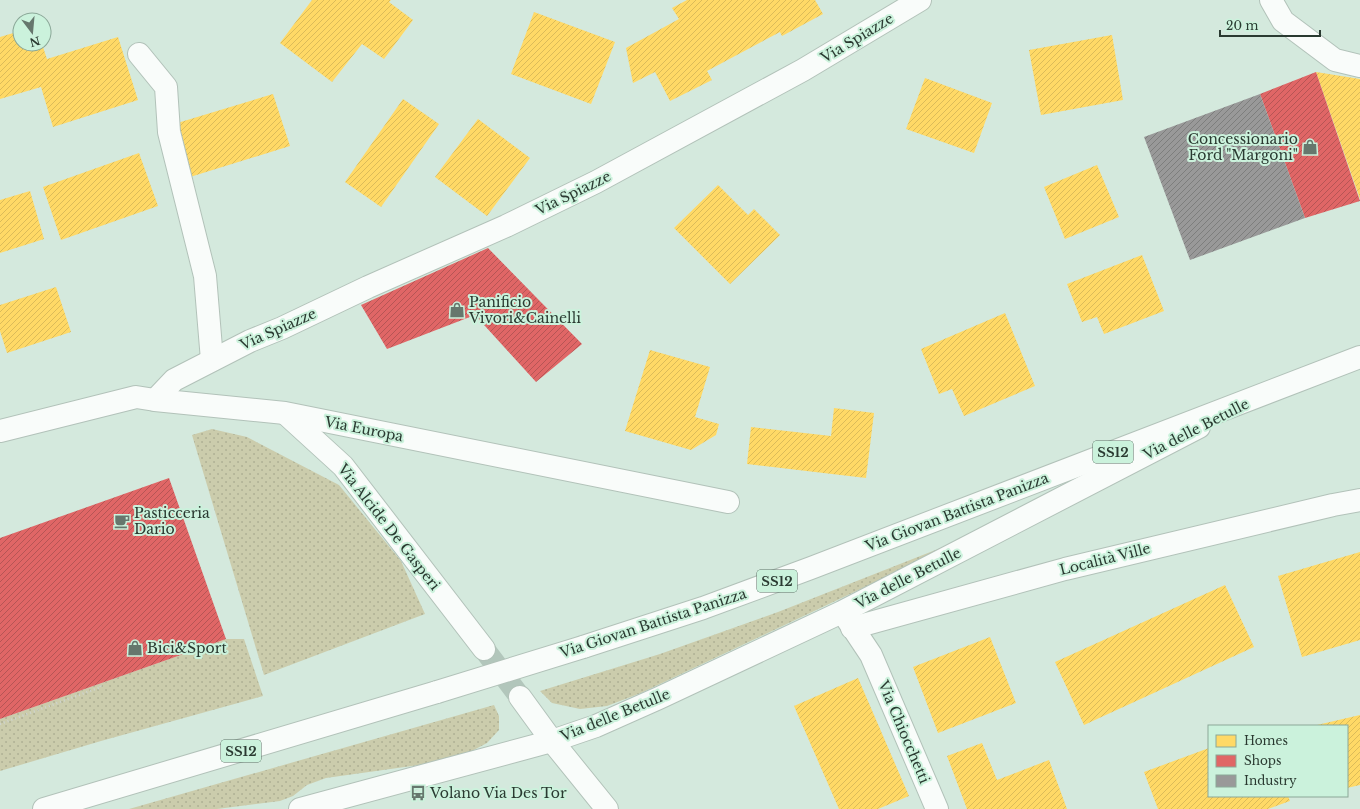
<svg xmlns="http://www.w3.org/2000/svg" width="1360" height="809" font-family="'Libre Baskerville',serif">
	<style>
		.grass { fill: url(#grass-dots) }
		.homes { fill: url(#homes-hatch) }
		.shops { fill: url(#shops-hatch) }
		.industry { fill: url(#industry-hatch) }
		.lines { fill: none; stroke-linecap: round; stroke-linejoin: round }
		.minor-tunnel { stroke: #b2c6bb; stroke-width: 22; stroke-dasharray: 22 11; stroke-linecap: butt }
		.minor-casing { stroke: #b2c2b9; stroke-width: 24 }
		.major-casing { stroke: #b2c2b9; stroke-width: 24 }
		.path { stroke: #ced4d0; stroke-width: 2.5; stroke-dasharray: 1 3; stroke-linecap: butt }
		.minor { stroke: #f9fcfa; stroke-width: 22 }
		.major { stroke: #f9fcfa; stroke-width: 22 }
		.major-bridge-casing { stroke: #b2c2b9; stroke-width: 24; stroke-linecap: butt }
		.major-bridge { stroke: #f9fcfa; stroke-width: 22 }
		.labels { text-anchor: middle; stroke-width: 4; stroke-linejoin: round; paint-order: stroke }
		.shield { fill: #cbf2dc; stroke: #5a7164; stroke-width: 1 }
		.shield-label { font-size: 13px; font-weight: bold; fill: #2a3a31 }
		.street-label { font-size: 14px; fill: #2a3a31; stroke: #cbf2dc }
		.poi-label { font-size: 14px; fill: #2a3a31; stroke: #cbf2dc; text-anchor: start }
	</style>
	<defs>
		<pattern id="grass-dots" width="8" height="8" patternUnits="userSpaceOnUse"><rect width="8" height="8" fill="#cbccac"/><path d="M2 2h.1M6 6h.1" fill="none" stroke="#aeb094" stroke-width="1.8" stroke-linecap="round"/></pattern>
		<pattern id="homes-hatch" width="6" height="6" patternUnits="userSpaceOnUse"><rect width="6" height="6" fill="#ffd966"/><path d="M-1 1l2-2M0 6l6-6M5 7l2-2" fill="none" stroke="#dbbb59"/></pattern>
		<pattern id="shops-hatch" width="6" height="6" patternUnits="userSpaceOnUse"><rect width="6" height="6" fill="#e06666"/><path d="M-1 1l2-2M0 6l6-6M5 7l2-2" fill="none" stroke="#b65555"/></pattern>
		<pattern id="industry-hatch" width="6" height="6" patternUnits="userSpaceOnUse"><rect width="6" height="6" fill="#999"/><path d="M-1 1l2-2M0 6l6-6M5 7l2-2" fill="none" stroke="#7d7e7d"/></pattern>
	</defs>
	<rect width="100%" height="100%" fill="#d4e9dd"/>
	<!-- grass -->
	<g class="grass">
		<polygon points="212,429 247,437 339,485 401,561 425,614 264,675 192,435"/>
		<polygon points="966,538 886,577 641,693 607,706 580,709 552,703 540,691 660,654 778,612"/>
		<polygon points="226,639 244,639 263,696 101,741 0,771 0,719"/>
		<polygon points="494,705 499,716 499,730 487,743 468,753 419,765 326,778 307,785 293,796 280,801 217,809 129,809"/>
	</g>
	<!-- homes -->
	<g class="homes">
		<polygon points="312,0 391,0 389,2 413,20 384,59 362,44 332,82 280,43"/>
		<polygon points="687,0 815,0 823,14 782,36 780,32 707,71 712,80 670,101 655,72 633,83 626,48 679,19 672,8"/>
		<polygon points="534,12 615,42 591,104 511,74"/>
		<polygon points="20,31 20,44 42,44 47,59 118,37 138,100 53,127 41,87 0,99 0,37"/>
		<polygon points="1112,35 1123,100 1041,115 1029,50"/>
		<polygon points="1316,72 1360,79 1360,199"/>
		<polygon points="925,78 992,103 974,153 906,129"/>
		<polygon points="273,94 290,146 190,177 174,124"/>
		<polygon points="403,99 439,124 381,207 345,182"/>
		<polygon points="478,119 530,158 487,216 435,177"/>
		<polygon points="139,153 158,206 61,240 43,187"/>
		<polygon points="1097,165 1119,217 1065,239 1044,187"/>
		<polygon points="718,185 748,215 754,209 780,235 730,284 674,228"/>
		<polygon points="30,191 44,239 0,253 0,200"/>
		<polygon points="1142,255 1164,311 1104,334 1097,317 1082,322 1067,284"/>
		<polygon points="56,287 71,332 7,353 0,331 0,305"/>
		<polygon points="1005,313 1035,386 964,416 952,389 939,394 921,349"/>
		<polygon points="650,350 710,367 695,417 719,424 716,435 691,450 625,431"/>
		<polygon points="834,408 874,413 866,478 747,464 751,427 831,436"/>
		<polygon points="1360,552 1360,640 1302,657 1278,576"/>
		<polygon points="1225,585 1254,647 1084,725 1055,662"/>
		<polygon points="990,637 1016,703 938,733 913,667"/>
		<polygon points="858,678 909,796 878,809 839,809 794,706"/>
		<polygon points="1360,715 1360,785 1347,788 1347,726 1317,725"/>
		<polygon points="982,743 997,780 1049,760 1067,809 967,809 947,756"/>
		<polygon points="1209,748 1209,796 1288,796 1290,801 1268,809 1158,809 1144,772"/>
	</g>
	<!-- shops -->
	<g class="shops">
		<polygon points="1316,72 1360,201 1305,218 1260,94"/>
		<polygon points="488,248 582,344 536,382 475,315 387,349 361,305"/>
		<polygon points="169,478 226,639 0,719 0,538"/>
	</g>
	<!-- industry -->
	<polygon class="industry" points="1260,94 1305,218 1190,260 1144,137"/>
	<g class="lines">
		<!-- minor-tunnel -->
		<polyline class="minor-tunnel" points="484,649 520,697"/>
		<defs>
			<g id="minor">
				<polyline points="1271,0 1283,21 1335,60 1360,66"/>
				<polyline points="139,54 166,87 169,132 205,276 212,360"/>
				<polyline points="155,400 174,380 250,341 282,328 368,287 506,226 596,182 803,70 920,0"/>
				<polyline points="286,414 343,466 484,649"/>
				<polyline points="0,431 136,397 155,400 285,413 728,502"/>
				<polyline points="845,616 871,655 937,809"/>
				<polyline points="852,628 1065,569 1333,505 1360,500"/>
				<polyline points="520,697 552,741 607,809"/>
				<polyline points="300,809 552,741 596,726 659,698 842,612 1199,427"/>
			</g>
			<g id="major">
				<polyline points="583,647 703,608 811,568 1360,357"/>
				<polyline points="44,809 437,692"/>
			</g>
		</defs>
		<!-- minor casing -->
		<use href="#minor" class="minor-casing"/>
		<!-- major casing -->
		<use href="#major" class="major-casing"/>
		<!-- path -->
		<polyline class="path" points="0,724 101,687 100,684"/>
		<!-- minor -->
		<use href="#minor" class="minor"/>
		<!-- major -->
		<use href="#major" class="major"/>
		<defs>
			<polyline id="major-bridge" points="437,692 583,647"/>
		</defs>
		<!-- major-bridge casing -->
		<use href="#major-bridge" class="major-bridge-casing"/>
		<!-- major-bridge -->
		<use href="#major-bridge" class="major-bridge"/>
	</g>
	<!-- icons -->
	<defs>
		<symbol id="shop-bare" viewBox="-9 -9 18 18"><path d="M-5-2.5h2.3a2.7 3.5 0 0 1 5.4 0H5L5.5 6h-11ZM-1.5-2.5h3a1.5 2.3 0 0 0-3 0Z" fill="#66776d" stroke="#cbf2dc" stroke-width="2.5" paint-order="stroke"/></symbol>
		<symbol id="cafe-bare" viewBox="-9 -9 18 18"><path d="M-5.5-4.5H6V0H3Q3 3.5 0 3.5H-2.5Q-5.5 3.5-5.5 0ZM3-3.2v2h1.7v-2ZM-6 4.5H4V6H-6Z" fill="#66776d" stroke="#cbf2dc" stroke-width="2.5" paint-order="stroke"/></symbol>
		<symbol id="bus-bare" viewBox="-9 -9 18 18"><path d="M-5-6H5V4H4V6H2V4H-2V6H-4V4H-5ZM-3.5-4V0h7V-4ZM-3.5 1.2v1.5H-2V1.2ZM2 1.2v1.5H3.5V1.2Z" fill="#66776d" stroke="#cbf2dc" stroke-width="2.5" paint-order="stroke"/></symbol>
	</defs>
	<g fill-rule="evenodd">
		<use href="#shop-bare" x="1299" y="136" width="22" height="22"/>
		<use href="#shop-bare" x="446" y="299" width="22" height="22"/>
		<use href="#cafe-bare" x="111" y="510" width="22" height="22"/>
		<use href="#shop-bare" x="124" y="637" width="22" height="22"/>
		<use href="#bus-bare" x="407" y="782" width="22" height="22"/>
	</g>
	<g class="labels">
		<!-- shield labels -->
		<g class="shield">
			<rect x="1093" y="441" width="40" height="22" rx="3"/>
			<rect x="757" y="570" width="40" height="22" rx="3"/>
			<rect x="221" y="740" width="40" height="22" rx="3"/>
		</g>
		<g class="shield-label">
			<text x="1113" y="457">SS12</text>
			<text x="777" y="586">SS12</text>
			<text x="241" y="756">SS12</text>
		</g>
		<!-- street labels -->
		<g class="street-label">
			<text transform="translate(857 38) rotate(-31)" y="5">Via Spiazze</text>
			<text transform="translate(573 193) rotate(-26)" y="5">Via Spiazze</text>
			<text transform="translate(278 329) rotate(-24)" y="5">Via Spiazze</text>
			<text transform="translate(364 429) rotate(11)" y="5">Via Europa</text>
			<text transform="translate(1196 429) rotate(-27)" y="5">Via delle Betulle</text>
			<text transform="translate(957 512) rotate(-21)" y="5">Via Giovan Battista Panizza</text>
			<text transform="translate(389 527) rotate(52)" y="5">Via Alcide De Gasperi</text>
			<text transform="translate(1105 559) rotate(-14)" y="5">Località Ville</text>
			<text transform="translate(908 578) rotate(-27)" y="5">Via delle Betulle</text>
			<text transform="translate(653 623) rotate(-18)" y="5">Via Giovan Battista Panizza</text>
			<text transform="translate(615 715) rotate(-22)" y="5">Via delle Betulle</text>
			<text transform="translate(904 732) rotate(67)" y="5">Via Chiocchetti</text>
		</g>
		<!-- poi labels -->
		<g class="poi-label">
			<text x="1298" y="144" text-anchor="end">Concessionario<tspan x="1298" dy="16">Ford "Margoni"</tspan></text>
			<text x="469" y="307">Panificio<tspan x="469" dy="16">Vivori&amp;Cainelli</tspan></text>
			<text x="134" y="518">Pasticceria<tspan x="134" dy="16">Dario</tspan></text>
			<text x="147" y="653">Bici&amp;Sport</text>
			<text x="430" y="798">Volano Via Des Tor</text>
		</g>
	</g>
	<!-- legend -->
	<rect x="1208" y="725" width="140" height="72" fill="#cbf2dc" stroke="#8ba898"/>
	<rect x="1216" y="735" width="20" height="12" fill="#ffd966" stroke="#8ba898"/>
	<text x="1244" y="745" font-size="12" fill="#2a3a31">Homes</text>
	<rect x="1216" y="755" width="20" height="12" fill="#e06666" stroke="#8ba898"/>
	<text x="1244" y="765" font-size="12" fill="#2a3a31">Shops</text>
	<rect x="1216" y="775" width="20" height="12" fill="#999999" stroke="#8ba898"/>
	<text x="1244" y="785" font-size="12" fill="#2a3a31">Industry</text>
	<!-- north arrow -->
	<g transform="translate(32 32) rotate(164)"><circle r="19" fill="#cbf2dc" stroke="#8ba898"/>
	<path d="M0-3L7 15L0 10L-7 15Z" fill="#66776d"/>
	<text y="-6" font-size="11" font-weight="bold" text-anchor="middle" fill="#2a3a31">N</text>
	</g>
	<!-- scale -->
	<path d="M1220 30v6h100v-6" fill="none" stroke="#2a3a31" stroke-width="2"/>
	<text x="1226" y="30" font-size="12" fill="#2a3a31" stroke="#cbf2dc" stroke-width="3" paint-order="stroke">20 m</text>
</svg>
